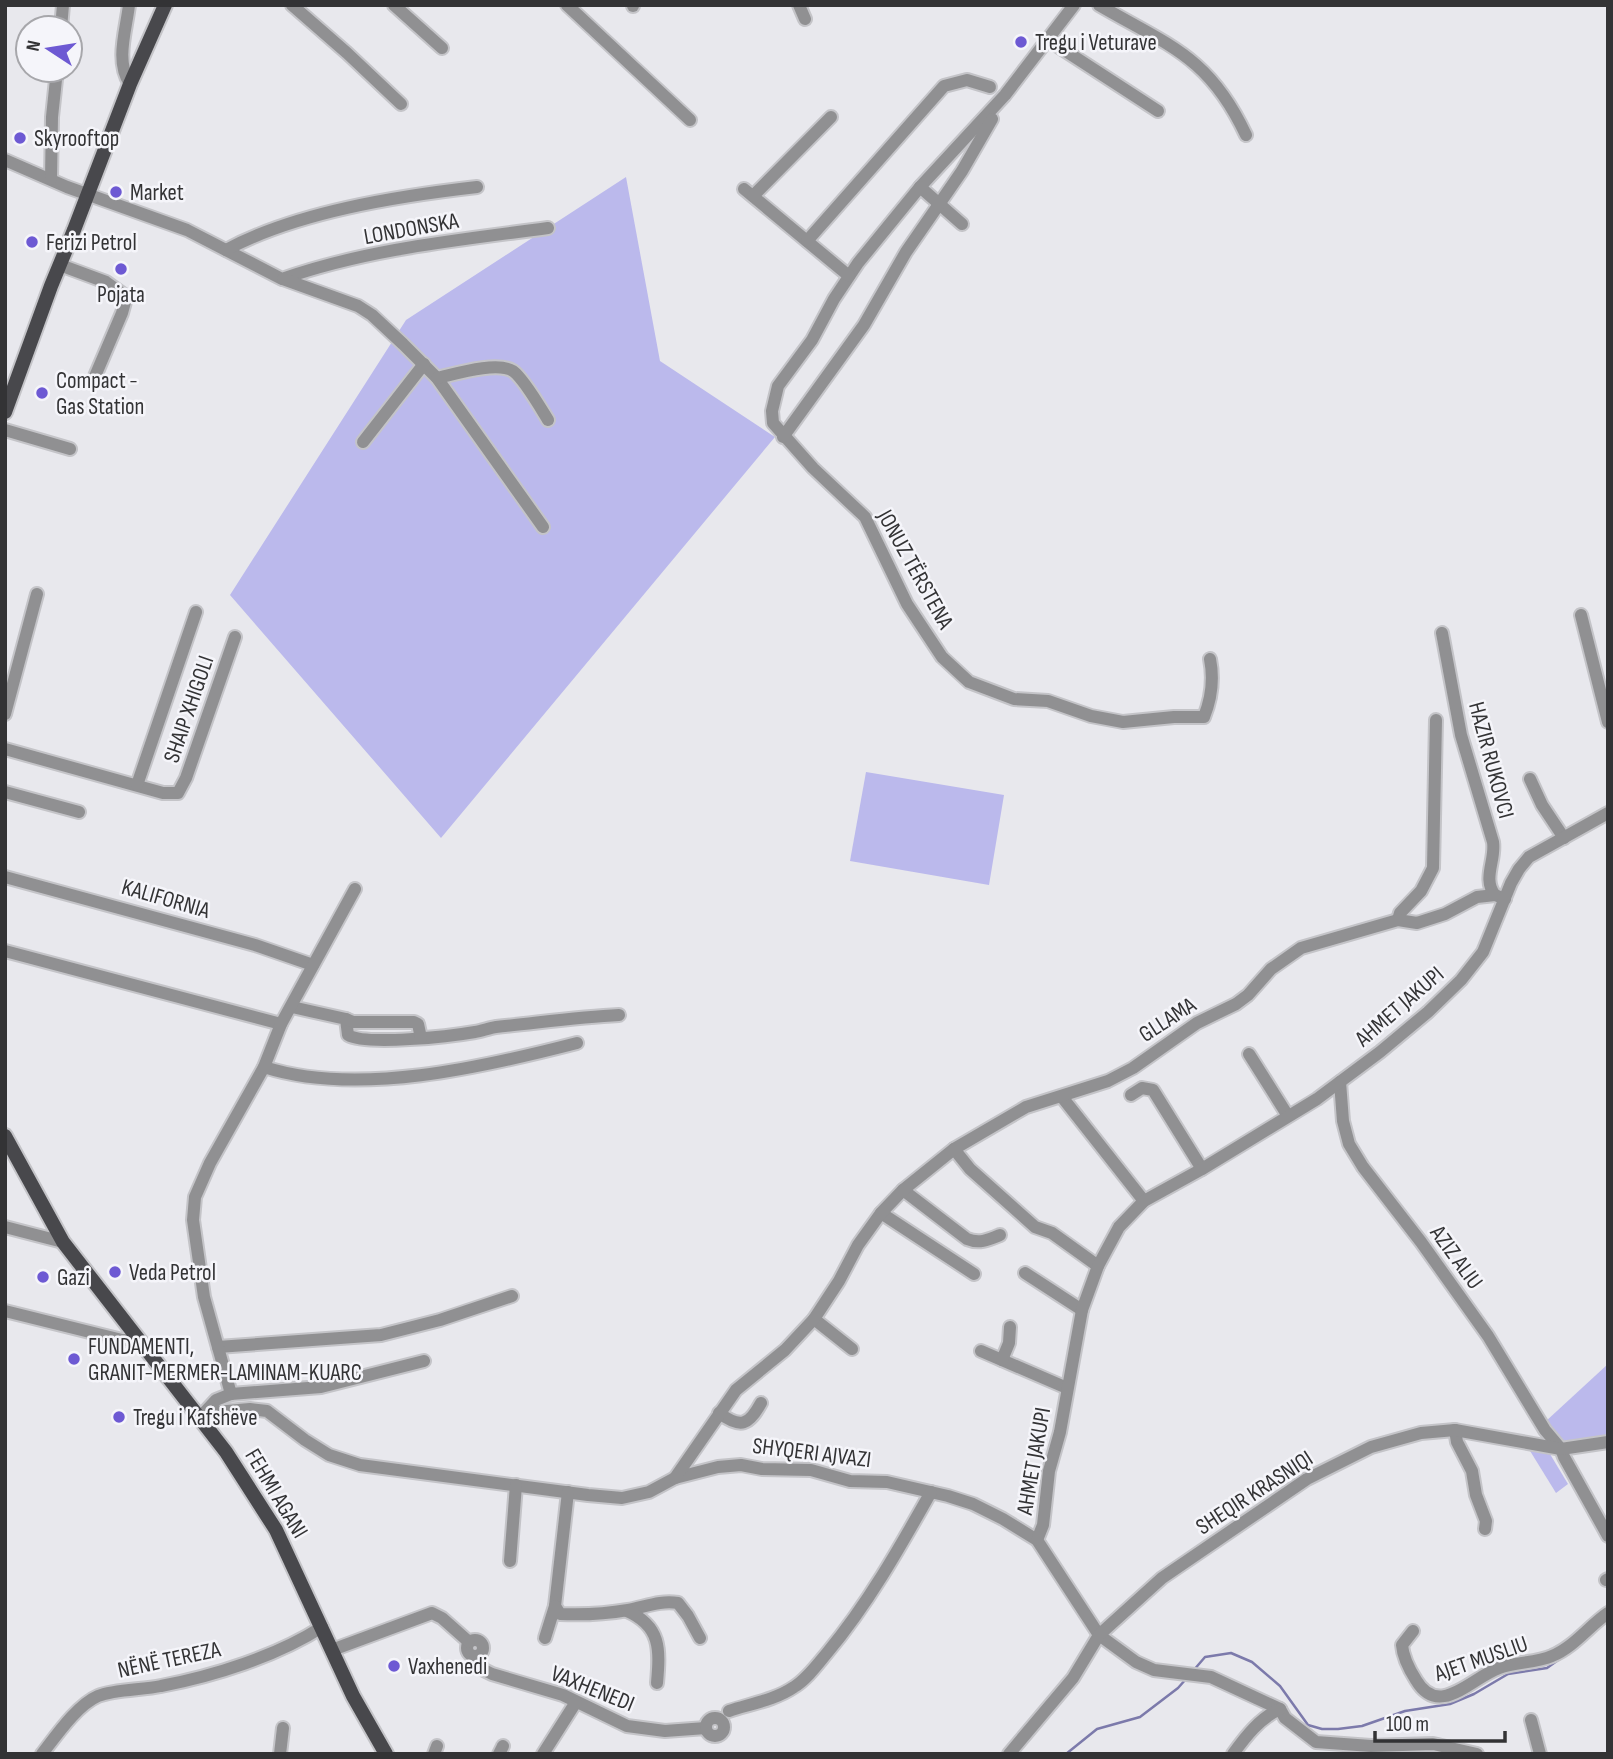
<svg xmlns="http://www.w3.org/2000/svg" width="1613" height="1759" font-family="'Sofia Sans Condensed',sans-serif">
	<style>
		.green { fill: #bbb9ec }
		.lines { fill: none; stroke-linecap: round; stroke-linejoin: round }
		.stream { stroke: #7c7aab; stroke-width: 2.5 }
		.minor-casing { stroke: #c4c4c8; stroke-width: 16 }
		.major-casing { stroke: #c4c4c8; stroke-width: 18 }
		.minor { stroke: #909092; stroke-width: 12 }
		.major { stroke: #48484c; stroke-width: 14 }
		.poi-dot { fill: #6d59d3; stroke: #f5f5fa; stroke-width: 2.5 }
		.labels { text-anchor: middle; stroke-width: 5; stroke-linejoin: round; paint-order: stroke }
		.poi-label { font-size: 23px; fill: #333335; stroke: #f5f5fa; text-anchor: start }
		.street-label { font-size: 23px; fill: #333335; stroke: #f5f5fa }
	</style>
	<rect width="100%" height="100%" fill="#e8e8ed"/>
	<!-- green -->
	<g class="green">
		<polygon points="626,177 660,361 775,437 441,838 230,595 406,320"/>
		<polygon points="866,772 1004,795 989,885 850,861"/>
		<polygon points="1608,1364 1608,1438 1560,1443 1545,1422"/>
		<polygon points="1527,1446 1547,1449 1568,1484 1556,1493"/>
	</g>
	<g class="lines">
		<!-- stream -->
		<g class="stream">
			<polyline points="1193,1671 1205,1657 1231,1653 1252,1662 1280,1686 1308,1725 1322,1729 1338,1729 1362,1726 1405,1711 1450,1704 1474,1694 1508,1674 1547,1668 1561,1658"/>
			<polyline points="1066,1754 1097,1729 1140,1717 1178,1688 1186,1679"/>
		</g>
		<defs>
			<g id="minor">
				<path d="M129 5C126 31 115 61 130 84"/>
				<polyline points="292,5 347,53 401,104"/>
				<polyline points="394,5 442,48"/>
				<polyline points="567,5 690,120"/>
				<polyline points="633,5 633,6"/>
				<polyline points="799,5 805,19"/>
				<path d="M1074 5 1005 95 920 187 858 263 834 299 812 340 778 386 772 411 773 423 813 468 865 517 907 604 942 657 969 682 1014 699 1048 701 1091 716 1123 722 1174 717H1204C1212 697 1214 679 1210 659"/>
				<path d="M1099 5C1169 46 1209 56 1246 135"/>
				<polyline points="61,28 63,5"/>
				<polyline points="1047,39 1158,111"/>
				<path d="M5 160 67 187 187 230 282 279C367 249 459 240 548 228"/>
				<polyline points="51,179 52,117 57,70"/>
				<polyline points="920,187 962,224"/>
				<polyline points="744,189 849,276"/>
				<polyline points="753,196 831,117"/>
				<polyline points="807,241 944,86 967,80 990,87"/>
				<path d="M226 250C296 212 398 196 477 187"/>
				<polyline points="60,265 106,282 124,295 125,302 122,313 93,381"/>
				<polyline points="283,279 358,306 372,315 403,344 437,378 543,527"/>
				<path d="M437 378C455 374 497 361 513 371 524 379 540 407 548 420"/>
				<polyline points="5,430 70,449"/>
				<polyline points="783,437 864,325 906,252 962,171 992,119"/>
				<polyline points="363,442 424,364"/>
				<polyline points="1581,615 1608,722"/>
				<path d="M1442 633 1461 735 1493 842C1496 860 1482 879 1495 895"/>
				<polyline points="5,714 37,594"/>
				<polyline points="5,749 163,793 178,793 186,778 235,637"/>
				<polyline points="1530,779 1542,805 1564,838"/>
				<polyline points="137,785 196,612"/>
				<polyline points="5,792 79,812"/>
				<polyline points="5,877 255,945 313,965"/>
				<polyline points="1398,920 1400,913 1421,891 1433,868 1436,720"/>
				<polyline points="5,951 281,1024"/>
				<path d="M292 1007 346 1019 348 1035C366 1046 452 1036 475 1032 482 1031 489 1028 496 1027 537 1023 578 1017 619 1015"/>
				<polyline points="346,1019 353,1022 414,1022 418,1024 421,1038"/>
				<polyline points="1249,1054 1288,1116"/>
				<path d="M264 1067C357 1097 484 1067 577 1043"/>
				<polyline points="1340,1082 1343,1121 1349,1144 1363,1167 1421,1242 1488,1336 1545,1430 1561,1449 1564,1457 1608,1536"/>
				<polyline points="1131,1095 1142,1088 1153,1090 1202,1169"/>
				<polyline points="1062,1097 1144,1201"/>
				<polyline points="954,1149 970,1169 1035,1227 1052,1233 1098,1266"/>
				<path d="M903 1190 967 1239C979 1244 988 1240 1000 1235"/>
				<polyline points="881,1213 974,1274"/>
				<polyline points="5,1227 63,1242"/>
				<polyline points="1025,1273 1082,1310"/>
				<polyline points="5,1311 122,1340 137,1340"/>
				<polyline points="814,1319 852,1349"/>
				<polyline points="218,1347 381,1335 440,1320 512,1296"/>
				<polyline points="981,1351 1067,1388"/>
				<polyline points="1002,1360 1009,1343 1010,1327"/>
				<polyline points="231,1394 204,1297 193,1220 195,1197 210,1163 264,1067 281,1024 355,889"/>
				<polyline points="204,1413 216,1400 231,1394 321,1387 424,1361"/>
				<path d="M719 1413C741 1429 749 1425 761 1403"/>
				<polyline points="197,1416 204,1413 250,1409 267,1411 305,1440 329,1455 360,1465 588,1495 622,1498 649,1492 675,1478 718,1467 741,1465 762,1469 811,1470 850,1481 887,1482 948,1496 973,1504 1003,1519 1037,1540 1099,1635 1136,1662 1154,1670 1211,1677 1280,1709 1285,1718 1316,1742 1371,1746 1433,1744 1477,1754"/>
				<polyline points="1455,1430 1457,1442 1472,1471 1476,1495 1486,1521 1485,1529"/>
				<polyline points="675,1478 736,1390 785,1350 814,1319 839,1281 858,1245 881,1213 903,1190 954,1149 1026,1107 1108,1081 1133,1068 1197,1023 1236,1004 1248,995 1271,969 1301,948 1398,920 1417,923 1445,914 1477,897 1495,895 1505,899"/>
				<path d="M568 1492 555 1606 560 1614C582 1615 605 1614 628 1610 645 1607 660 1600 678 1603L688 1616 700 1638"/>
				<polyline points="1037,1540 1043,1525 1049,1471 1060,1432 1082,1310 1098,1266 1119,1227 1144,1201 1202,1169 1317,1099 1380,1052 1428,1012 1461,980 1483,952 1511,883 1519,869 1529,857 1608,813"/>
				<polyline points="510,1561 516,1485"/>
				<polyline points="1606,1580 1608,1579"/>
				<path d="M627 1611C661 1626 660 1649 657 1683"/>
				<path d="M1413 1631 1402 1645C1403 1658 1409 1669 1416 1680 1439 1719 1471 1678 1499 1668 1516 1662 1536 1663 1552 1656 1574 1647 1589 1626 1608 1613"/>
				<polyline points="545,1638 555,1606"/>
				<circle cx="475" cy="1648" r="8"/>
				<polyline points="332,1650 432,1613 442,1618 469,1642"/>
				<polyline points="475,1656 484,1670 492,1674 563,1695 627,1726 665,1731 706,1728"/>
				<path d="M729 1711C750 1704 775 1700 794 1687 807 1679 817 1665 827 1653 868 1604 900 1547 931 1492"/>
				<circle cx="715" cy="1727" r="9"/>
				<polyline points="1531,1720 1540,1754"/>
				<path d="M42 1754C56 1736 77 1705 98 1696 115 1689 143 1690 161 1686 214 1676 277 1656 322 1627"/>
				<polyline points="280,1754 283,1728"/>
				<polyline points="434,1754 437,1746"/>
				<polyline points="499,1754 503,1746"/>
				<polyline points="543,1754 576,1702"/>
				<polyline points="1009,1754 1073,1678 1099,1635 1162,1578 1307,1479 1371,1447 1421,1433 1455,1430 1561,1449 1608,1442"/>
				<path d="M1233 1754C1246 1736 1260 1718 1280 1709"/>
			</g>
			<g id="major">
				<polyline points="5,412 51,286 74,230 130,84 165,5"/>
				<polyline points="5,1136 63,1242 226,1452 276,1530 353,1696 386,1754"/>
			</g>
		</defs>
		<!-- minor casing -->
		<use href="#minor" class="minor-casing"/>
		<!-- major casing -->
		<use href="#major" class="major-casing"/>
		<!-- minor -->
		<use href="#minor" class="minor"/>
		<!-- major -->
		<use href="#major" class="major"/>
	</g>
	<!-- markers -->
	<g class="poi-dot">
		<circle cx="1021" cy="42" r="7"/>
		<circle cx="20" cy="138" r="7"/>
		<circle cx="116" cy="192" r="7"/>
		<circle cx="32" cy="242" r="7"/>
		<circle cx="121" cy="269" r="7"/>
		<circle cx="42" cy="393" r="7"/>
		<circle cx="115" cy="1272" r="7"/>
		<circle cx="43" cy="1277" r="7"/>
		<circle cx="74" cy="1359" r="7"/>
		<circle cx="119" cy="1417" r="7"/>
		<circle cx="394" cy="1666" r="7"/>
	</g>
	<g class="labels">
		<!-- poi labels -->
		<g class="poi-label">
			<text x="1035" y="50">Tregu i Veturave</text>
			<text x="34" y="146">Skyrooftop</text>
			<text x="130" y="200">Market</text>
			<text x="46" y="250">Ferizi Petrol</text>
			<text x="121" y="302" text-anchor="middle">Pojata</text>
			<text x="56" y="388">Compact -<tspan x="56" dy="26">Gas Station</tspan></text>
			<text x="129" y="1280">Veda Petrol</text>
			<text x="57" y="1285">Gazi</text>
			<text x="88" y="1354">FUNDAMENTI,<tspan x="88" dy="26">GRANIT-MERMER-LAMINAM-KUARC</tspan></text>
			<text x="133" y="1425">Tregu i Kafshëve</text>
			<text x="408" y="1674">Vaxhenedi</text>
		</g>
		<!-- street labels -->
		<g class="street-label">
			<text transform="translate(411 228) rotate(-10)" y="8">LONDONSKA</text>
			<text transform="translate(916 569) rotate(61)" y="8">JONUZ TËRSTENA</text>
			<text transform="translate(188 709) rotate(-71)" y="8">SHAIP XHIGOLI</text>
			<text transform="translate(1492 760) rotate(75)" y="8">HAZIR RUKOVCI</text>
			<text transform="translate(166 898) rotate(16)" y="8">KALIFORNIA</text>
			<text transform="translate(1399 1006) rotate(-41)" y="8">AHMET JAKUPI</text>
			<text transform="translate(1167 1019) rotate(-33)" y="8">GLLAMA</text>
			<text transform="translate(1457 1257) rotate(54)" y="8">AZIZ ALIU</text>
			<text transform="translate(812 1452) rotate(7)" y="8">SHYQERI AJVAZI</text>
			<text transform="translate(1033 1461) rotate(-80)" y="8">AHMET JAKUPI</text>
			<text transform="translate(1254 1492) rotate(-33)" y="8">SHEQIR KRASNIQI</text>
			<text transform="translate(277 1493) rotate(59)" y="8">FEHMI AGANI</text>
			<text transform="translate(1481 1658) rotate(-19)" y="8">AJET MUSLIU</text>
			<text transform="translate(169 1659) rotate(-12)" y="8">NËNË TEREZA</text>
			<text transform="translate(593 1688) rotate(22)" y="8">VAXHENEDI</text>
		</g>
	</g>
	<!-- border -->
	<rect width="1613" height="1759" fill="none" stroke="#333335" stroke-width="14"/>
	<!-- north arrow -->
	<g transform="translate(49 49) rotate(282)"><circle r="33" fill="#f5f5fa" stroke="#a7a7ab" stroke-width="2"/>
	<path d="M0-5L12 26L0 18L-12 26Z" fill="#6d59d3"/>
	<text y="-10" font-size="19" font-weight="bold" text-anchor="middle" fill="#333335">N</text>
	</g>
	<!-- scale -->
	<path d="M1375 1731v10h130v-10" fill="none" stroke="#333335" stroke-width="3.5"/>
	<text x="1386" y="1731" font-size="21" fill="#333335" stroke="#f5f5fa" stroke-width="5" paint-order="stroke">100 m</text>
</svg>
